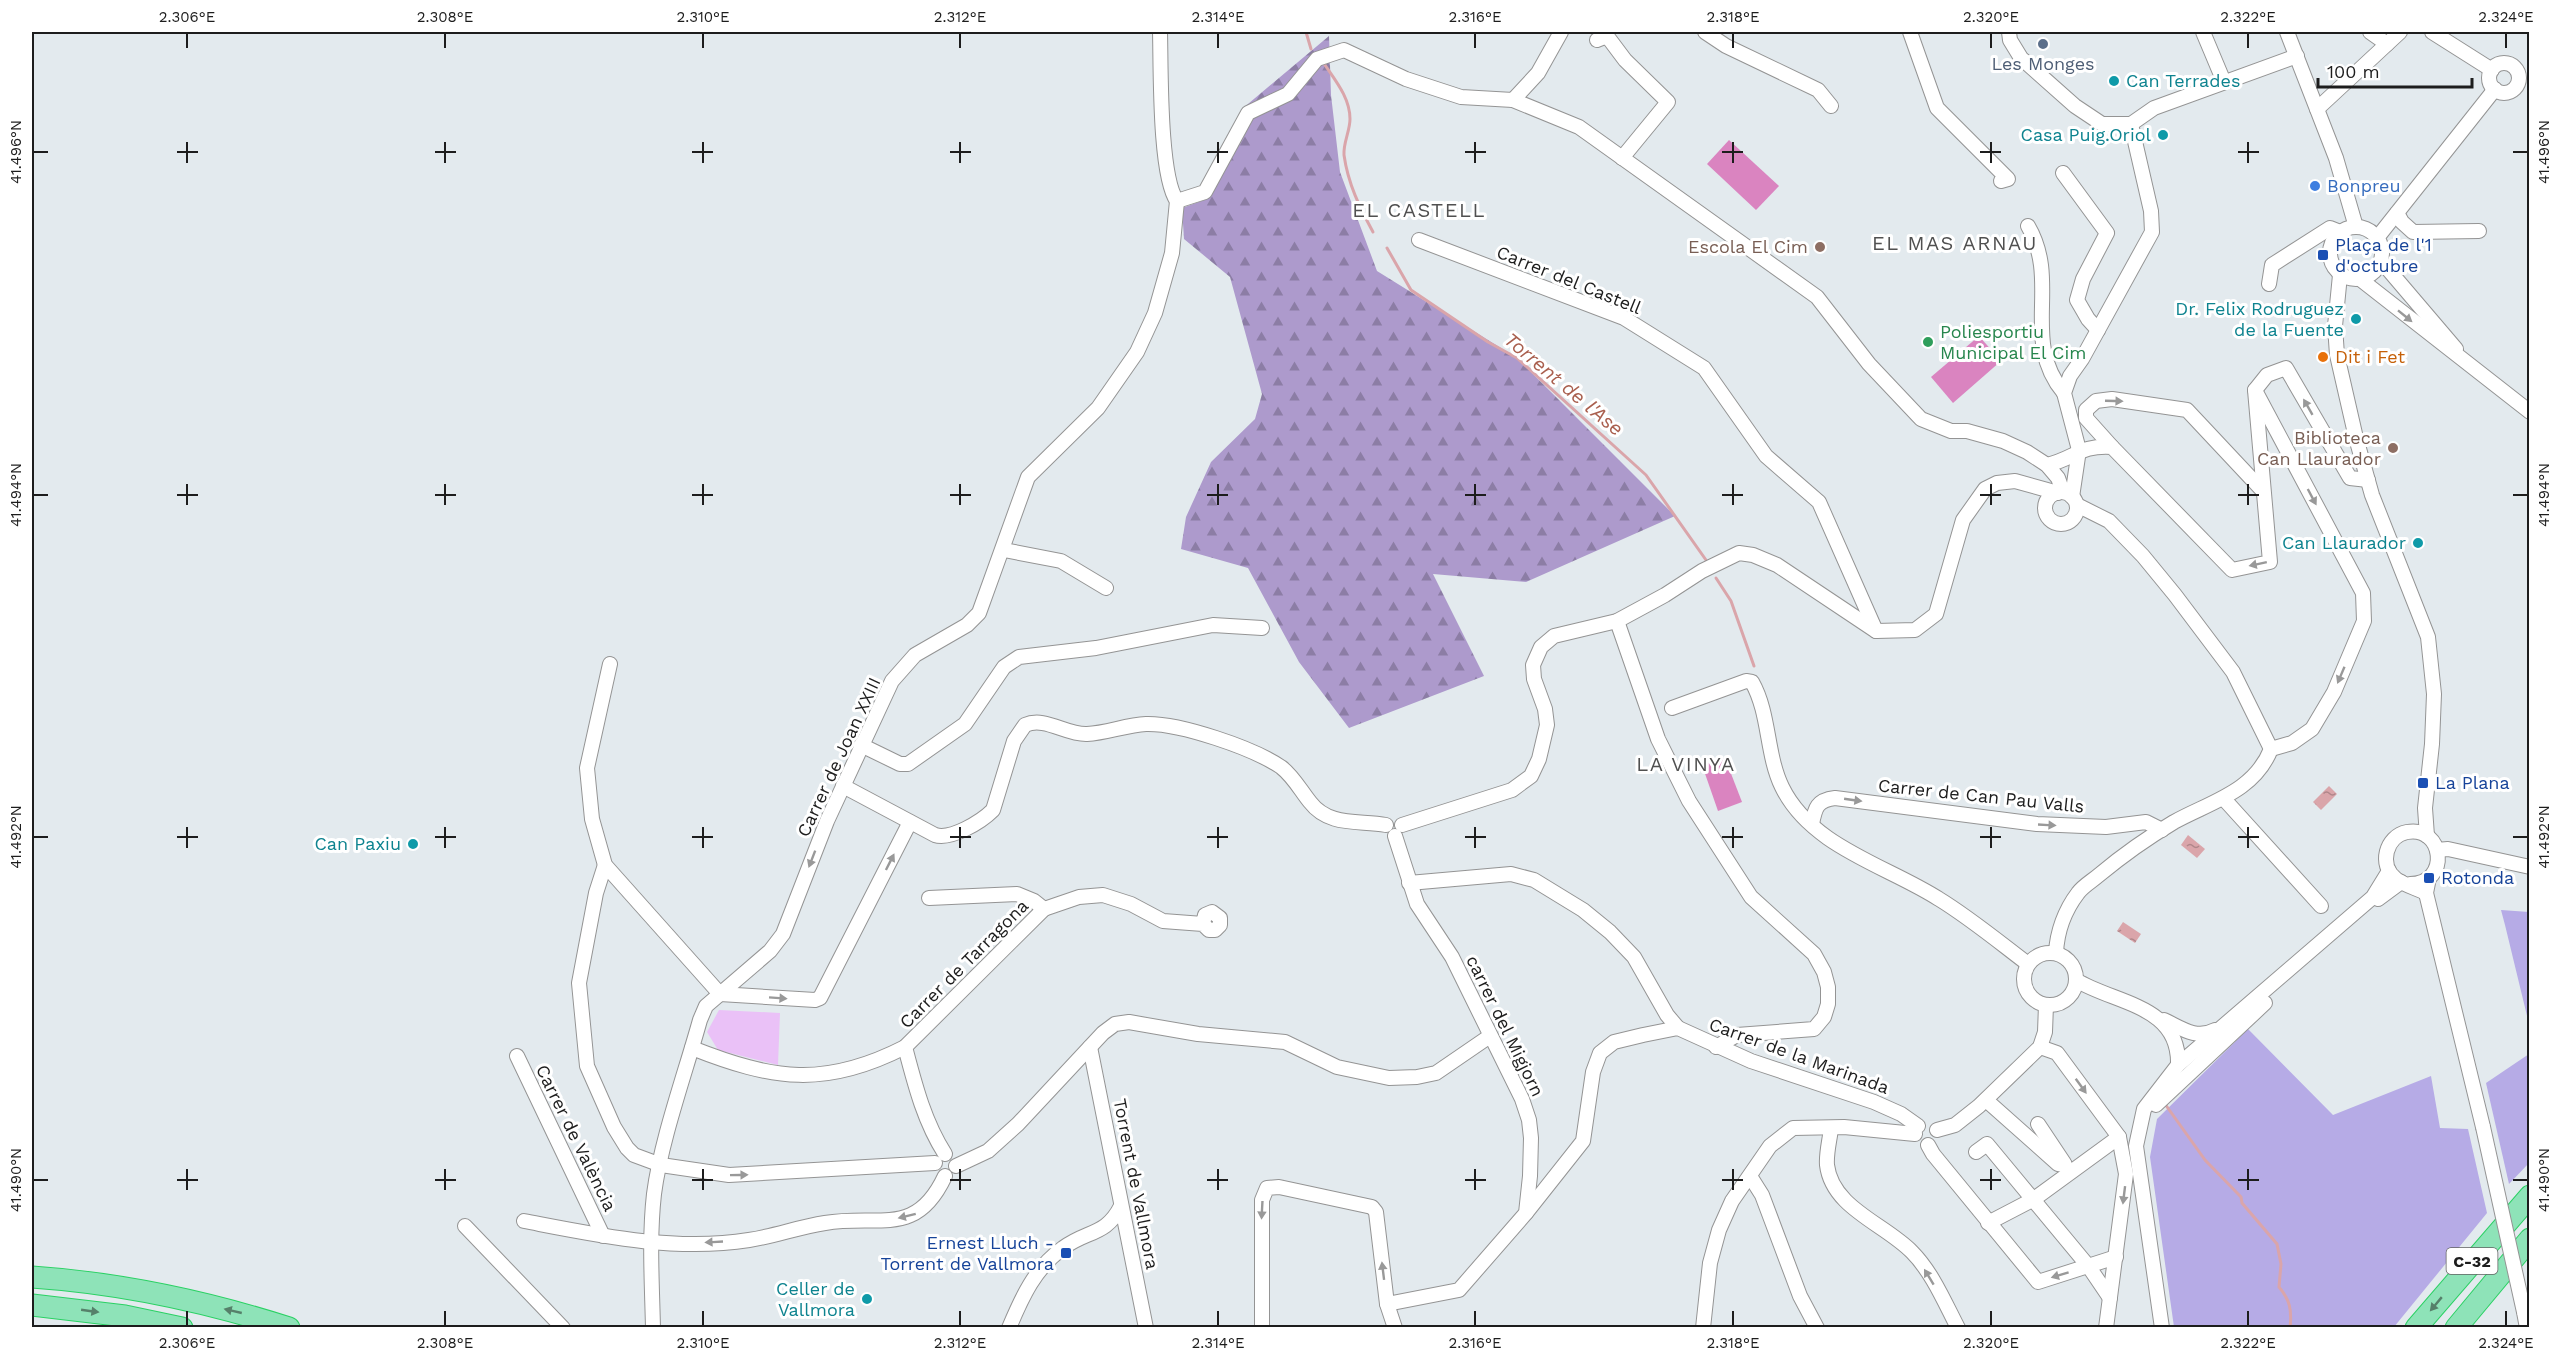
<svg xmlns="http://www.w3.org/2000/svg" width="2561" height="1359" font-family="'Work Sans',sans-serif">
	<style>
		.grass { fill: #b6abe6 }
		.forest { fill: url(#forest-firs) }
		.park { fill: #eac1f7 }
		.pitch { fill: #da84c0 }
		.water { fill: url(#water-ripples) }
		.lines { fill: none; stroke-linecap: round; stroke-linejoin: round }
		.stream { stroke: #daa5aa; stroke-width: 3 }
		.minor-casing { stroke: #949494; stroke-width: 16 }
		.highway-casing { stroke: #2bd164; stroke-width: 23 }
		.minor { stroke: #fff; stroke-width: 14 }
		.highway { stroke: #8ee3b8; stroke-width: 21 }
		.minor-bridge-casing { stroke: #949494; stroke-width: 16; stroke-linecap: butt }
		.minor-bridge { stroke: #fff; stroke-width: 14 }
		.oneway { fill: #999 }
		.oneway2 { fill: #56806a }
		.ticks { fill: none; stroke: #1d1d1d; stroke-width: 2 }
		.service-dot { fill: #5c6f8a; stroke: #fff; stroke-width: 2 }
		.culture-dot { fill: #0f9aa8; stroke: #fff; stroke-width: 2 }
		.shop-dot { fill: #3f7fe0; stroke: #fff; stroke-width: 2 }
		.education-dot { fill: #8d6e63; stroke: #fff; stroke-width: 2 }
		.transit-dot { fill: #1a4fb4; stroke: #fff; stroke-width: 2 }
		.leisure-dot { fill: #2e9e5b; stroke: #fff; stroke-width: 2 }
		.food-dot { fill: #e8710a; stroke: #fff; stroke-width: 2 }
		.labels { text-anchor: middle; stroke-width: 6; stroke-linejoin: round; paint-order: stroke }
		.shield { fill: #fff; stroke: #616161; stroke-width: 1.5 }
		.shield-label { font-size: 16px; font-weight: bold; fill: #1d1d1d }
		.service-label { font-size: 18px; fill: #4e5e75; stroke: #fff }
		.culture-label { font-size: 18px; fill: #0d838f; stroke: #fff; text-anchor: end }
		.shop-label { font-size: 18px; fill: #366cbe; stroke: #fff; text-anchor: start }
		.transit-label { font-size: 18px; fill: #164399; stroke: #fff; text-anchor: start }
		.education-label { font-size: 18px; fill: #785e54; stroke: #fff; text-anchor: end }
		.street-label { font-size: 18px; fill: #1d1d1d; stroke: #fff }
		.leisure-label { font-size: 18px; fill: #27864d; stroke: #fff; text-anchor: start }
		.food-label { font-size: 18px; fill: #c56008; stroke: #fff; text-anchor: start }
		.neighbourhood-label { font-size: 20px; letter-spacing: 1.5px; fill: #505050; stroke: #fff }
		.water-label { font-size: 20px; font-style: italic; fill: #a95f4e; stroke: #fff }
		.neatline { fill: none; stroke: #1d1d1d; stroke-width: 2 }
		.ticks-label { font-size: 15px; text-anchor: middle; fill: #1d1d1d }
	</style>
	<defs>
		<pattern id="forest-firs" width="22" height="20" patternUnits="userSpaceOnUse" patternTransform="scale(1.5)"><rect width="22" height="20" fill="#ad9acc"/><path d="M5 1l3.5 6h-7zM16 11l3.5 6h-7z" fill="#8c7da5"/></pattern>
		<pattern id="water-ripples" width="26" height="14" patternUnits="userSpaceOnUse" patternTransform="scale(1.5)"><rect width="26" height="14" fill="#daa5aa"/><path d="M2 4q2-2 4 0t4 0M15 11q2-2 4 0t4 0" fill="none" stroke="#b0868a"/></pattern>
	</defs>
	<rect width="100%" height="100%" fill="#e3eaee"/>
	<!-- grass -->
	<g class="grass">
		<polygon points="2501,910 2529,912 2529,1024 2505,925"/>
		<polygon points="2248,1029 2333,1115 2431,1076 2440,1128 2468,1129 2487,1213 2394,1327 2174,1327 2150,1157 2157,1119"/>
		<polygon points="2529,1054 2529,1163 2509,1184 2486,1083"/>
	</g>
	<!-- forest -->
	<polygon class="forest" points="1329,36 1331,95 1340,172 1377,271 1517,358 1675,516 1526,582 1433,574 1484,676 1349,728 1299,662 1248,568 1181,549 1186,517 1211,462 1255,419 1262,394 1230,277 1184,239 1182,208 1207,199 1242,109"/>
	<!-- park -->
	<polygon class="park" points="719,1010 780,1013 778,1065 718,1050 707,1032"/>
	<!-- pitch -->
	<g class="pitch">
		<polygon points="1729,140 1779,186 1756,210 1707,164"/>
		<polygon points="1979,336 2001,361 1953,403 1931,377"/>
		<polygon points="1725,758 1742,802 1718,811 1702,765"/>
	</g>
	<!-- water -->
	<g class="water">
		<polygon points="2329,786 2337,794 2321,810 2313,802"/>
		<polygon points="2188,835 2205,849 2197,858 2181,845"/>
		<polygon points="2123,922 2141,934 2135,943 2117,931"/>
	</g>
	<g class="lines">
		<!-- stream -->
		<g class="stream">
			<polyline points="1306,32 1311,49"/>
			<path d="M1323 62C1334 79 1350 97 1350 119 1350 131 1343 143 1344 155 1348 184 1360 208 1373 232"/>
			<polyline points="1387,248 1411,290 1488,342 1517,358 1646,475 1706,560"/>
			<polyline points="1716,578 1731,601 1754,666"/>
			<path d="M2165 1104 2205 1160 2241 1197 2242 1203 2277 1244 2281 1264 2279 1287C2290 1300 2292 1310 2290 1328"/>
		</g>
		<defs>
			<g id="minor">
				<path d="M1160 32C1161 66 1159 176 1177 201"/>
				<polyline points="1705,32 1726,46 1818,90 1831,106"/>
				<polyline points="1910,32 1937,108 2008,179 2001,181"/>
				<polyline points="2009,32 2010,40 2021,58 2075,106 2102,124 2131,124"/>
				<polyline points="2203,32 2224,82"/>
				<polyline points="2287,32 2336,158 2356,227"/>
				<polyline points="2370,32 2387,44"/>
				<polyline points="2432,32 2492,70"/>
				<polyline points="1597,40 1607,36 1625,60 1668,102 1622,158"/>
				<circle cx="2504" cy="78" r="15"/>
				<polyline points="1513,100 1538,73 1561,32"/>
				<polyline points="2317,109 2400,32"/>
				<polyline points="2063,173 2107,233 2083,279 2077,300 2088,319 2098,330"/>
				<polyline points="1177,201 1205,192 1248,113 1288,94 1317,59 1344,50 1406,79 1461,97 1513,100 1579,127 1817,297 1869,364 1921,419 1951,431 1967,431 2003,441 2027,452 2047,465 2058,478 2063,492"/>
				<polyline points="2397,213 2402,222 2413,232 2479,231"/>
				<path d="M2028 226C2061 282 2020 341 2064 393"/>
				<circle cx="2356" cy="253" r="26"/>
				<polyline points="2377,238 2495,89"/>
				<polyline points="1419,240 1624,318 1704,368 1766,456 1819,502 1876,631"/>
				<polyline points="2381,261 2456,349"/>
				<polyline points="2340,275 2335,326 2337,355 2356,438 2372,495 2428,637 2434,694 2432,744 2425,808 2427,836"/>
				<polyline points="2360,279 2530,412"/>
				<polyline points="2269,284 2272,265 2330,228 2340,232"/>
				<polyline points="2255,390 2267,375 2286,368 2350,478 2368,480"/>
				<polyline points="2257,394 2363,593 2364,621 2334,692 2312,729 2292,743 2271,749"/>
				<polyline points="2112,447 2086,418 2086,410 2096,401 2112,399 2187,410 2263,491"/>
				<path d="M2047 465C2076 458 2079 445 2112 447L2232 570 2270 562 2255 390"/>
				<circle cx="2061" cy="508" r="16"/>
				<polyline points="2072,497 2079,450 2064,393 2070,376 2082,359 2152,232 2151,211 2131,124 2154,108 2297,56"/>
				<polyline points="2077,505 2109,521 2143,556 2175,595 2233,672 2271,749"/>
				<polyline points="1004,550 1061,561 1106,588"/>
				<polyline points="1617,621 1658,739 1689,801 1751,897 1814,954 1824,972 1828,987 1828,1004 1824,1017 1814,1029 1737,1035 1716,1047"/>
				<polyline points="610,664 587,768 592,819 605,865 720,994"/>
				<path d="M1672 708 1746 681 1752 682C1770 714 1766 754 1782 787 1811 847 1888 866 1939 899 1970 918 1999 942 2028 964"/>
				<polyline points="861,745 900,764 908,764 965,724 1004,667 1019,657 1096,648 1213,625 1262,628"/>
				<path d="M843 786 935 835C951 840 981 822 993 810L1014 741 1025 725C1045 716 1066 735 1087 734 1107 733 1126 725 1146 724 1180 723 1253 748 1281 767 1293 776 1301 791 1310 802 1329 827 1359 820 1386 825"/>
				<polyline points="2224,799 2321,906"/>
				<path d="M1812 824C1815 808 1817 800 1835 798L2037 824 2106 827 2146 822 2162 830"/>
				<polyline points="1402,825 1512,790 1531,776 1539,759 1547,725 1545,709 1534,679 1533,665 1541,647 1554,636 1617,621 1665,595 1702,571 1739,553 1753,555 1777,565 1876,631 1915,630 1936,614 1963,520 1985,489 1997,483 2015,481 2058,493"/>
				<polyline points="2437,850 2448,849 2530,867"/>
				<polyline points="605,865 596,893 579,983 587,1066 614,1127 627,1148 634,1155 661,1165 729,1175 935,1163"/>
				<polyline points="2429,878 2426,893 2483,1127"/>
				<polyline points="1409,883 1511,874 1534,880 1583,910 1610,932 1634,957 1667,1015 1678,1028"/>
				<path d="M2410 884C2451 884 2444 825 2407 832 2386 836 2378 865 2396 879 2404 885 2416 888 2426 893"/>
				<polyline points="2378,899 2401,882"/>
				<polyline points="1044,909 1079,897 1103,895 1131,904 1163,921 1203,924 1205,915 1212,912 1220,918 1220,925 1215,930 1209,930 1203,924"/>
				<circle cx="2050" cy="979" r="26"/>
				<path d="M2056 953C2057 932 2065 910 2078 893 2083 886 2092 881 2099 875 2123 855 2147 838 2174 822 2210 802 2254 792 2271 749"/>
				<path d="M2076 980C2115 1004 2180 1005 2178 1065"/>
				<polyline points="720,994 815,1000 820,998 910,822"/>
				<path d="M2164 1020C2181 1028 2196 1040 2215 1030"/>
				<path d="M905 1047C915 1085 924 1121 945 1154"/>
				<polyline points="1090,1047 1146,1328"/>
				<polyline points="2040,1047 2057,1053 2119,1137 2126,1174 2106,1328"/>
				<path d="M692 1048C773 1080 825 1088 905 1047L1044 909 1034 901 1017 894 929 898"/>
				<polyline points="517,1056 603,1236"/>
				<polyline points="1986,1100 2058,1164 2065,1165"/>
				<polyline points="2156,1105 2265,1003"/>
				<polyline points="2038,1124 2064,1163"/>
				<path d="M1831 1128C1830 1139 1826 1153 1827 1165 1832 1208 1885 1224 1912 1252 1932 1272 1945 1303 1958 1328"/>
				<polyline points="1937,1130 1955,1125 1979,1106 2040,1047 2045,1032 2046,1005"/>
				<polyline points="1928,1145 1933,1154 2038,1282 2116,1257"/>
				<polyline points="1976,1152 1987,1144 2089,1267 2110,1298"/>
				<polyline points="956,1166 988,1151 1018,1124 1103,1033 1115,1024 1129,1022 1198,1034 1285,1042 1337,1067 1389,1078 1417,1077 1436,1073 1490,1036"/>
				<polyline points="1750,1176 1762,1195 1800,1296 1817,1328"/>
				<polyline points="1526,1213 1583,1141 1593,1072 1600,1053 1614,1042 1643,1035 1678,1028 1751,1061 1874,1102 1901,1114 1918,1126"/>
				<path d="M524 1221C597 1235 674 1252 749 1240 775 1236 799 1227 825 1223 880 1214 916 1238 945 1176"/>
				<polyline points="1988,1223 2034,1199 2119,1137"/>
				<polyline points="465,1226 563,1328"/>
				<polyline points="1387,1304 1459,1290 1526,1213 1530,1176 1531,1138 1529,1120 1522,1099 1452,957 1417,904 1395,836"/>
				<polyline points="2524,1312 2527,1328"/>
				<path d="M653 1328C652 1283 649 1238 654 1194 661 1140 685 1074 700 1020L706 1006 770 951 783 934 827 821 892 681 915 655 967 625 979 613 1028 477 1098 408 1137 352 1155 313 1172 253 1177 201"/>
				<path d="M1009 1328C1022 1297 1035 1268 1063 1248 1087 1230 1106 1236 1121 1206"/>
				<polyline points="1262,1328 1262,1200 1267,1188 1279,1187 1372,1207 1376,1212 1387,1304 1395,1328"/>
				<polyline points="1703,1328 1710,1263 1719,1230 1732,1201 1770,1146 1793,1128 1844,1127 1915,1134"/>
				<polyline points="2162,1328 2136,1146 2144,1109 2178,1065 2373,897 2389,871"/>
			</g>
			<g id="highway">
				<path d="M32 1277C119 1283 205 1301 289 1328"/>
				<polyline points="32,1305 125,1316 182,1328"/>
				<polyline points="2416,1328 2530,1196"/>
				<polyline points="2456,1328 2530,1239"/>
			</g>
		</defs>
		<!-- minor casing -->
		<use href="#minor" class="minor-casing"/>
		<!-- highway casing -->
		<use href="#highway" class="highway-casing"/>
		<!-- minor -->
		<use href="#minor" class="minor"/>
		<!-- highway -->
		<use href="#highway" class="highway"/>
		<defs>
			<polyline id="minor-bridge" points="2483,1127 2524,1312"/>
		</defs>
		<!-- minor-bridge casing -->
		<use href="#minor-bridge" class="minor-bridge-casing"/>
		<!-- minor-bridge -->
		<use href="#minor-bridge" class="minor-bridge"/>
	</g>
	<!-- one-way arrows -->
	<defs><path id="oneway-solid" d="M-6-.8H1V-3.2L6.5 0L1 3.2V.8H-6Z" transform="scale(1.5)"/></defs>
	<g class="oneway">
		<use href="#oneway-solid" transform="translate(2405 316) rotate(39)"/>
		<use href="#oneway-solid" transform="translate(2114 401) rotate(2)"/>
		<use href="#oneway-solid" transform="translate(2308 407) rotate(-120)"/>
		<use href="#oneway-solid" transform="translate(2312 497) rotate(62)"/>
		<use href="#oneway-solid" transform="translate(2258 564) rotate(168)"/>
		<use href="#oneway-solid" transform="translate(2341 675) rotate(113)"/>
		<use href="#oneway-solid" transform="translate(1853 800) rotate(8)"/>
		<use href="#oneway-solid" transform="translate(2047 825) rotate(3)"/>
		<use href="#oneway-solid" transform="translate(812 859) rotate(111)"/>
		<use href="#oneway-solid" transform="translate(890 862) rotate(-63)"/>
		<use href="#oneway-solid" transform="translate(778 998) rotate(4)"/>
		<use href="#oneway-solid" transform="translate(2081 1086) rotate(54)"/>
		<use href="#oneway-solid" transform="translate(739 1175) rotate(-1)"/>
		<use href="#oneway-solid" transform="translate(2124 1195) rotate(97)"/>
		<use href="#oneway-solid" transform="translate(1262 1210) rotate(93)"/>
		<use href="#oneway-solid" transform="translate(907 1216) rotate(166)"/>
		<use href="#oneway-solid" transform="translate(714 1242) rotate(177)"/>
		<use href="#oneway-solid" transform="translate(1383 1271) rotate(-97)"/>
		<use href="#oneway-solid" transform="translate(2060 1275) rotate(163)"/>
		<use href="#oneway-solid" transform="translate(1929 1277) rotate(-121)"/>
	</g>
	<g class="oneway2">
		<use href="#oneway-solid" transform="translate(2436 1304) rotate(130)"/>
		<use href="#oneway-solid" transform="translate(90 1311) rotate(8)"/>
		<use href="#oneway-solid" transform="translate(233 1311) rotate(-167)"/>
	</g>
	<!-- ticks -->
	<path class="ticks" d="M187 33V48M445 33V48M703 33V48M960 33V48M1218 33V48M1475 33V48M1733 33V48M1991 33V48M2248 33V48M2506 33V48M187 142V163M445 142V163M703 142V163M960 142V163M1218 142V163M1475 142V163M1733 142V163M1991 142V163M2248 142V163M33 152H48M177 152H198M435 152H456M692 152H713M950 152H971M1207 152H1228M1465 152H1486M1722 152H1743M1980 152H2001M2238 152H2259M2513 152H2528M187 484V505M445 484V505M703 484V505M960 484V505M1218 484V505M1475 484V505M1733 484V505M1991 484V505M2248 484V505M33 495H48M177 495H198M435 495H456M692 495H713M950 495H971M1207 495H1228M1465 495H1486M1722 495H1743M1980 495H2001M2238 495H2259M2513 495H2528M187 827V848M445 827V848M703 827V848M960 827V848M1218 827V848M1475 827V848M1733 827V848M1991 827V848M2248 827V848M33 837H48M177 837H198M435 837H456M692 837H713M950 837H971M1207 837H1228M1465 837H1486M1722 837H1743M1980 837H2001M2238 837H2259M2513 837H2528M187 1169V1190M445 1169V1190M703 1169V1190M960 1169V1190M1218 1169V1190M1475 1169V1190M1733 1169V1190M1991 1169V1190M2248 1169V1190M33 1180H48M177 1180H198M435 1180H456M692 1180H713M950 1180H971M1207 1180H1228M1465 1180H1486M1722 1180H1743M1980 1180H2001M2238 1180H2259M2513 1180H2528M187 1311V1326M445 1311V1326M703 1311V1326M960 1311V1326M1218 1311V1326M1475 1311V1326M1733 1311V1326M1991 1311V1326M2248 1311V1326M2506 1311V1326"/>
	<!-- markers -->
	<circle class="service-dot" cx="2043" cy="44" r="6"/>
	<g class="culture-dot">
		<circle cx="2114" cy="81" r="6"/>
		<circle cx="2163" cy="135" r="6"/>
		<circle cx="2356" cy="319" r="6"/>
		<circle cx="2418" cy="543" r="6"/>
		<circle cx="413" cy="844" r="6"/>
		<circle cx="867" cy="1299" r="6"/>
	</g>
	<circle class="shop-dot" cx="2315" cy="186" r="6"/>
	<g class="education-dot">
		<circle cx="1820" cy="247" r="6"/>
		<circle cx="2393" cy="448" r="6"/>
	</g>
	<g class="transit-dot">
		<rect x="2317" y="249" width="12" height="12" rx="3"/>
		<rect x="2417" y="777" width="12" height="12" rx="3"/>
		<rect x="2423" y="872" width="12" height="12" rx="3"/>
		<rect x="1060" y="1247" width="12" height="12" rx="3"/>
	</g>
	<circle class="leisure-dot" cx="1928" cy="342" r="6"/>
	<circle class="food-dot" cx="2323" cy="357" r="6"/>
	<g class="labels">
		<!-- shield labels -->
		<rect class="shield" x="2446.5" y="1248" width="51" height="26" rx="4.5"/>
		<g class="shield-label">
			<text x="2472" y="1267">C-32</text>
		</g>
		<!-- service labels -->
		<g class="service-label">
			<text x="2043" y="70">Les Monges</text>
		</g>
		<!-- culture labels -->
		<g class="culture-label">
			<text x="2126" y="87" text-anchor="start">Can Terrades</text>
			<text x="2151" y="141">Casa Puig.Oriol</text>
			<text x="2344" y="315">Dr. Felix Rodruguez<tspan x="2344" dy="21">de la Fuente</tspan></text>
			<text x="2406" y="549">Can Llaurador</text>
			<text x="401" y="850">Can Paxiu</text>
			<text x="855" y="1295">Celler de<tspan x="855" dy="21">Vallmora</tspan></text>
		</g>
		<!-- shop labels -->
		<g class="shop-label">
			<text x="2327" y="192">Bonpreu</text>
		</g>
		<!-- transit labels -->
		<g class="transit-label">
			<text x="2335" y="251">Plaça de l'1<tspan x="2335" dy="21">d'octubre</tspan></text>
			<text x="2435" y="789">La Plana</text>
			<text x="2441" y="884">Rotonda</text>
			<text x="1054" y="1249" text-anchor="end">Ernest Lluch -<tspan x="1054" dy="21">Torrent de Vallmora</tspan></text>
		</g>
		<!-- education labels -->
		<g class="education-label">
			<text x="1808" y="253">Escola El Cim</text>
			<text x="2381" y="444">Biblioteca<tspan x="2381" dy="21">Can Llaurador</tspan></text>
		</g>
		<!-- street labels -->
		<g class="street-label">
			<text transform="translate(1569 280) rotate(22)" y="6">Carrer del Castell</text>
			<text transform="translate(839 757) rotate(-65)" y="6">Carrer de Joan XXIII</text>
			<text transform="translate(1981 796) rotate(6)" y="6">Carrer de Can Pau Valls</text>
			<text transform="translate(964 964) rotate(-45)" y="6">Carrer de Tarragona</text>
			<text transform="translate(1505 1026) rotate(64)" y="6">carrer del Migjorn</text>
			<text transform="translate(1799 1056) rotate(20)" y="6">Carrer de la Marinada</text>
			<text transform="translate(576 1138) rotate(64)" y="6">Carrer de València</text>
			<text transform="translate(1136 1184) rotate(79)" y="6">Torrent de Vallmora</text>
		</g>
		<!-- leisure labels -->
		<g class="leisure-label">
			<text x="1940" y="338">Poliesportiu<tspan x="1940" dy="21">Municipal El Cim</tspan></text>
		</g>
		<!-- food labels -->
		<g class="food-label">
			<text x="2335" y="363">Dit i Fet</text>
		</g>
		<!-- neighbourhood labels -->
		<g class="neighbourhood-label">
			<text x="1419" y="217">EL CASTELL</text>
			<text x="1955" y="250">EL MAS ARNAU</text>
			<text x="1686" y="771">LA VINYA</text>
		</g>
		<!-- water labels -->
		<g class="water-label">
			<text transform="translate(1564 384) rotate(40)" y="7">Torrent de l'Ase</text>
		</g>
	</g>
	<!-- border -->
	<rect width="2561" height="1359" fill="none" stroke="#ffffff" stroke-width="66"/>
	<!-- scale -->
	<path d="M2318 78v9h154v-9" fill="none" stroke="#1d1d1d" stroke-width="3"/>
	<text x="2327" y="78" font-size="18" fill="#1d1d1d" stroke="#ffffff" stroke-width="4.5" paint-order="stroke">100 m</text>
	<rect x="33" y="33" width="2495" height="1293" class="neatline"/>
	<g class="ticks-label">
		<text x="187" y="22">2.306°E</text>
		<text x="445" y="22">2.308°E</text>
		<text x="703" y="22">2.310°E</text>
		<text x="960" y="22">2.312°E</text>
		<text x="1218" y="22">2.314°E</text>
		<text x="1475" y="22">2.316°E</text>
		<text x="1733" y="22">2.318°E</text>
		<text x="1991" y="22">2.320°E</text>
		<text x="2248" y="22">2.322°E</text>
		<text x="2506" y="22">2.324°E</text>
		<text transform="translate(16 152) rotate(-90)" y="5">41.496°N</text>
		<text transform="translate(2544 152) rotate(-90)" y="5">41.496°N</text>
		<text transform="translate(16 495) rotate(-90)" y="5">41.494°N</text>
		<text transform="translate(2544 495) rotate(-90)" y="5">41.494°N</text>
		<text transform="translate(16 837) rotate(-90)" y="5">41.492°N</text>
		<text transform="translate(2544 837) rotate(-90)" y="5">41.492°N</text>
		<text transform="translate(16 1180) rotate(-90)" y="5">41.490°N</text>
		<text transform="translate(2544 1180) rotate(-90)" y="5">41.490°N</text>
		<text x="187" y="1348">2.306°E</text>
		<text x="445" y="1348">2.308°E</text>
		<text x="703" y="1348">2.310°E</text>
		<text x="960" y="1348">2.312°E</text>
		<text x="1218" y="1348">2.314°E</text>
		<text x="1475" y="1348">2.316°E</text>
		<text x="1733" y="1348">2.318°E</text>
		<text x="1991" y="1348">2.320°E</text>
		<text x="2248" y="1348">2.322°E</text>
		<text x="2506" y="1348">2.324°E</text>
	</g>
</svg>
